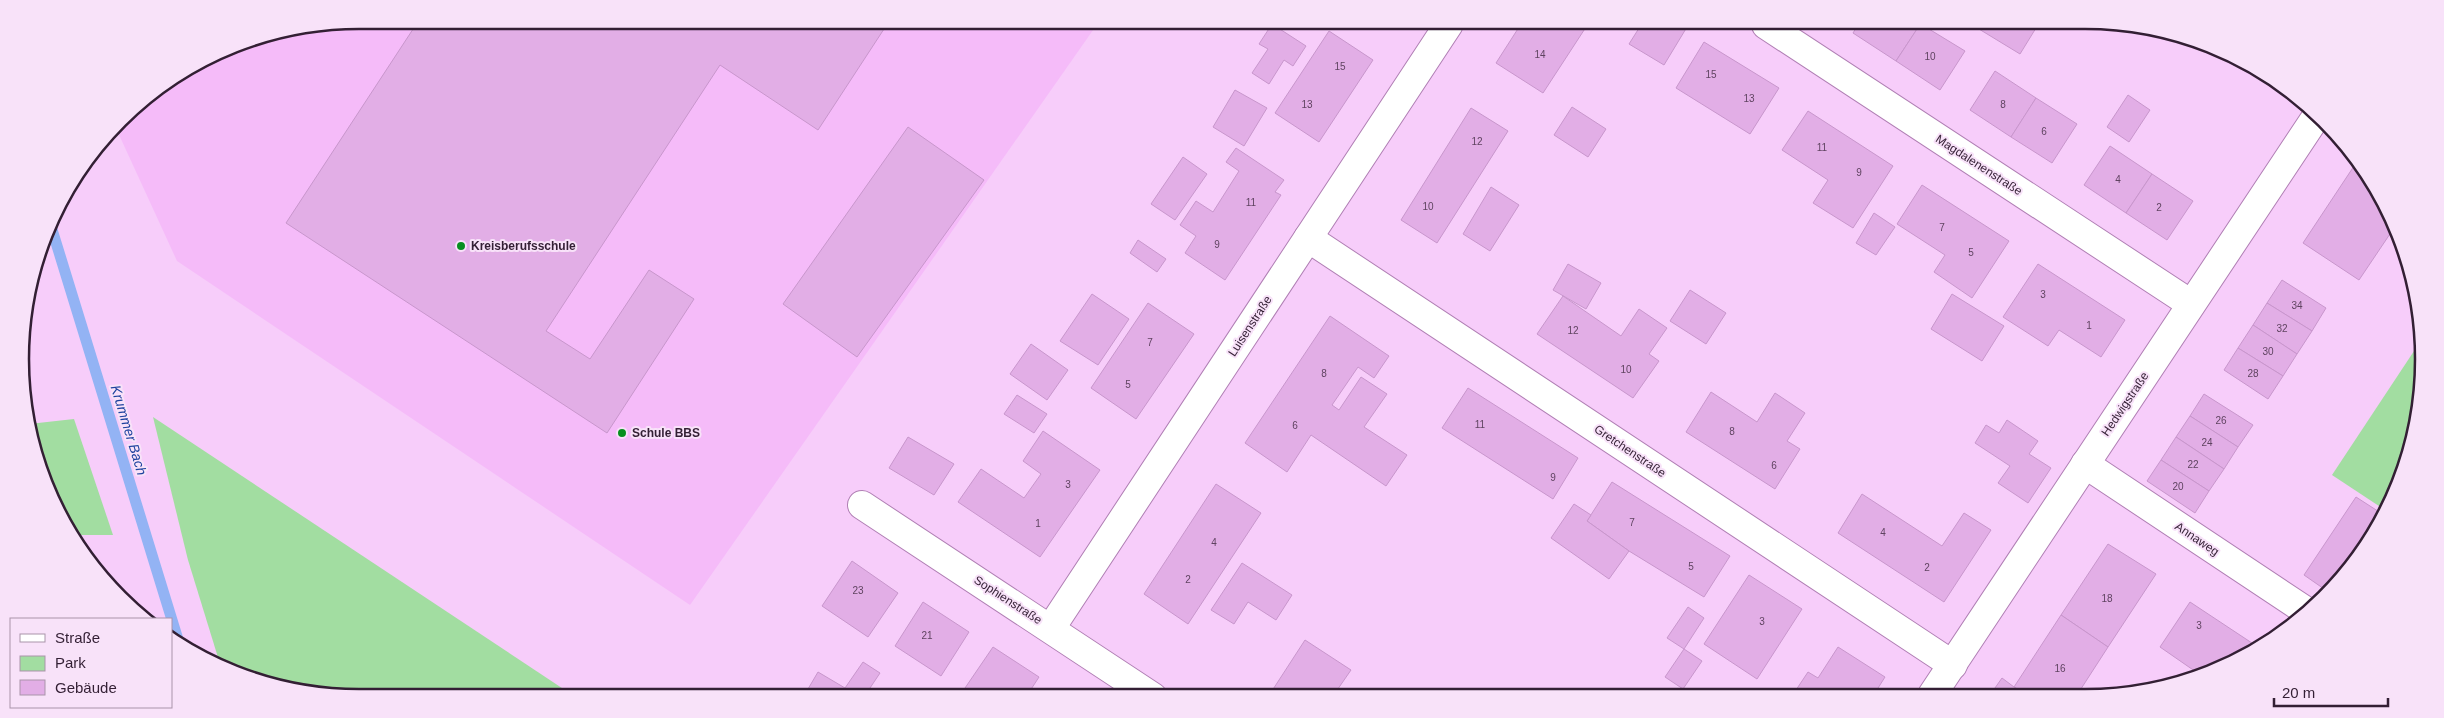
<svg xmlns="http://www.w3.org/2000/svg" width="2444" height="718" font-family="Helvetica,sans-serif">
	<style>
		.built { fill: #f5bbf9 }
		.green { fill: #a2dda1 }
		.lines { fill: none; stroke-linecap: round; stroke-linejoin: round }
		.stream { stroke: #93b3f4; stroke-width: 11 }
		.building { fill: #e2aee6; stroke: #c896cc }
		.minor-casing { stroke: #b07fb4; stroke-width: 30 }
		.minor { stroke: #fff; stroke-width: 28 }
		.poi-dot { fill: #078f1f; stroke: #f8e2f9; stroke-width: 2 }
		.labels { text-anchor: middle; stroke-width: 4; stroke-linejoin: round; paint-order: stroke }
		.number-label { font-size: 10px; fill: #5f4360 }
		.street-label { font-size: 12px; fill: #331f34; stroke: #f8e2f9 }
		.poi-label { font-size: 12px; font-weight: bold; fill: #331f34; stroke: #f8e2f9; text-anchor: start }
		.water-label { font-size: 14px; font-style: italic; fill: #1c419e; stroke: #f8e2f9 }
		.rim { fill: none; stroke: #331f34; stroke-width: 2.5 }
	</style>
	<rect width="100%" height="100%" fill="#f7cdfa"/>
	<!-- built -->
	<polygon class="built" points="359,20 1098,23 690,605 177,261 115,126 135,104 230,46 293,26"/>
	<!-- green -->
	<g class="green">
		<polygon points="2416,348 2423,352 2424,359 2418,425 2385,510 2332,475"/>
		<polygon points="153,417 577,698 359,698 293,692 220,664 188,560"/>
		<path d="M74 419 113 535H71C50 501 33 463 29 424Z"/>
	</g>
	<g class="lines">
		<!-- stream -->
		<polyline class="stream" points="50,223 180,646"/>
	</g>
	<!-- building -->
	<g class="building">
		<polygon points="419,20 873,22 884,29 818,130 720,65 546,331 590,359 649,270 694,299 607,433 286,223"/>
		<polygon points="1272,24 1306,46 1293,66 1284,60 1269,84 1252,73 1268,49 1259,44"/>
		<polygon points="1521,24 1588,24 1543,93 1496,63"/>
		<polygon points="1641,25 1684,25 1687,27 1664,65 1629,44"/>
		<polygon points="1858,25 1919,26 1896,61 1853,33"/>
		<polygon points="1919,26 1924,26 1965,51 1940,90 1896,61"/>
		<polygon points="1974,26 2032,26 2036,28 2020,54"/>
		<polygon points="1329,31 1373,60 1319,142 1275,113"/>
		<polygon points="1704,42 1779,88 1750,134 1676,88"/>
		<polygon points="1995,71 2036,98 2011,137 1970,110"/>
		<polygon points="1235,90 1267,108 1244,146 1213,127"/>
		<polygon points="2128,95 2150,110 2129,142 2107,127"/>
		<polygon points="2036,98 2077,124 2052,163 2011,137"/>
		<polygon points="1572,107 1606,129 1588,157 1554,135"/>
		<polygon points="1471,108 1508,131 1437,243 1401,220"/>
		<polygon points="1808,111 1893,166 1853,228 1813,203 1828,180 1782,150"/>
		<polygon points="908,127 984,180 857,357 783,304"/>
		<polygon points="2110,146 2152,174 2126,213 2084,185"/>
		<polygon points="1236,148 1284,180 1275,192 1281,195 1225,280 1185,253 1196,236 1180,225 1196,201 1213,212 1239,171 1226,162"/>
		<polygon points="1183,157 1207,174 1175,220 1151,204"/>
		<polygon points="2358,160 2367,170 2396,225 2359,280 2303,243"/>
		<polygon points="2152,174 2193,201 2167,240 2126,213"/>
		<polygon points="1922,185 2009,241 1972,298 1934,272 1945,255 1897,224"/>
		<polygon points="1491,187 1519,205 1490,251 1463,234"/>
		<polygon points="1874,213 1895,227 1876,255 1856,243"/>
		<polygon points="1138,240 1166,259 1157,272 1130,253"/>
		<polygon points="1568,264 1601,283 1586,309 1553,290"/>
		<polygon points="2038,264 2125,320 2101,357 2059,330 2048,346 2003,317"/>
		<polygon points="2282,280 2326,308 2312,331 2267,303"/>
		<polygon points="1690,290 1726,313 1706,344 1670,321"/>
		<polygon points="1092,294 1129,319 1098,365 1060,341"/>
		<polygon points="1952,294 2004,326 1982,361 1931,329"/>
		<polygon points="1563,296 1621,336 1639,309 1667,328 1649,354 1659,361 1633,398 1537,334"/>
		<polygon points="1148,303 1194,334 1136,419 1091,388"/>
		<polygon points="2267,303 2312,331 2297,354 2253,325"/>
		<polygon points="1330,316 1389,356 1374,378 1358,367 1332,405 1339,410 1361,377 1387,394 1364,427 1407,455 1386,486 1311,435 1287,472 1245,443"/>
		<polygon points="2253,325 2297,354 2283,376 2238,348"/>
		<polygon points="1031,344 1068,370 1047,400 1010,374"/>
		<polygon points="2238,348 2283,376 2268,399 2224,370"/>
		<polygon points="1468,388 1578,458 1553,499 1442,428"/>
		<polygon points="1711,392 1757,422 1775,393 1805,413 1787,441 1800,449 1775,489 1686,432"/>
		<polygon points="2204,394 2253,425 2238,447 2190,416"/>
		<polygon points="1017,395 1047,414 1034,433 1004,414"/>
		<polygon points="2190,416 2238,447 2224,469 2176,437"/>
		<polygon points="2007,420 2038,441 2029,454 2051,468 2028,503 1998,483 2010,466 1975,443 1986,425 1999,433"/>
		<polygon points="1043,431 1100,470 1040,557 958,502 981,469 1024,498 1041,474 1023,461"/>
		<polygon points="908,437 954,464 934,495 889,468"/>
		<polygon points="2176,437 2224,469 2209,491 2161,460"/>
		<polygon points="2161,460 2209,491 2195,513 2147,481"/>
		<polygon points="1612,482 1730,556 1704,597 1629,551 1587,521"/>
		<polygon points="1216,484 1261,513 1188,624 1144,594"/>
		<polygon points="1862,494 1942,546 1964,513 1991,530 1944,602 1838,533"/>
		<polygon points="2356,497 2384,515 2379,528 2327,591 2304,575"/>
		<polygon points="1574,504 1591,515 1587,521 1629,551 1609,579 1551,538"/>
		<polygon points="2108,544 2156,574 2108,647 2061,615"/>
		<polygon points="852,561 898,593 868,637 822,606"/>
		<polygon points="1242,563 1292,595 1276,620 1248,602 1234,624 1211,610"/>
		<polygon points="1749,575 1802,609 1757,679 1704,644"/>
		<polygon points="923,602 969,632 941,676 895,646"/>
		<polygon points="2190,602 2258,647 2235,663 2199,674 2160,647"/>
		<polygon points="1688,607 1704,618 1684,649 1667,638"/>
		<polygon points="2061,615 2108,647 2077,695 2028,695 2014,687"/>
		<polygon points="1305,640 1351,670 1333,696 1268,697"/>
		<polygon points="993,647 1039,677 1026,697 978,697 965,688"/>
		<polygon points="1838,647 1885,677 1873,696 1792,696 1808,672 1818,678"/>
		<polygon points="1684,649 1702,661 1683,689 1665,677"/>
		<polygon points="863,662 880,673 864,697 859,697 845,688"/>
		<polygon points="818,672 845,688 840,697 822,697 808,689"/>
		<polygon points="2002,678 2014,687 2028,695 1990,695"/>
	</g>
	<g class="lines">
		<defs>
			<g id="minor">
				<polyline points="1766,25 2191,304"/>
				<polyline points="1308,238 1953,665"/>
				<polyline points="2085,464 2309,613"/>
				<polyline points="862,505 1153,697"/>
				<polyline points="1051,628 1449,24"/>
				<polyline points="1932,695 2318,114"/>
			</g>
		</defs>
		<!-- minor casing -->
		<use href="#minor" class="minor-casing"/>
		<!-- minor -->
		<use href="#minor" class="minor"/>
	</g>
	<!-- markers -->
	<g class="poi-dot">
		<circle cx="461" cy="246" r="5"/>
		<circle cx="622" cy="433" r="5"/>
	</g>
	<g class="labels">
		<!-- number labels -->
		<g class="number-label">
			<text x="1540" y="58">14</text>
			<text x="1930" y="60">10</text>
			<text x="1340" y="70">15</text>
			<text x="1711" y="78">15</text>
			<text x="1749" y="102">13</text>
			<text x="1307" y="108">13</text>
			<text x="2003" y="108">8</text>
			<text x="2044" y="135">6</text>
			<text x="1477" y="145">12</text>
			<text x="1822" y="151">11</text>
			<text x="1859" y="176">9</text>
			<text x="2118" y="183">4</text>
			<text x="1251" y="206">11</text>
			<text x="1428" y="210">10</text>
			<text x="2159" y="211">2</text>
			<text x="1942" y="231">7</text>
			<text x="1217" y="248">9</text>
			<text x="1971" y="256">5</text>
			<text x="2043" y="298">3</text>
			<text x="2297" y="309">34</text>
			<text x="2089" y="329">1</text>
			<text x="2282" y="332">32</text>
			<text x="1573" y="334">12</text>
			<text x="1150" y="346">7</text>
			<text x="2268" y="355">30</text>
			<text x="1626" y="373">10</text>
			<text x="1324" y="377">8</text>
			<text x="2253" y="377">28</text>
			<text x="1128" y="388">5</text>
			<text x="2221" y="424">26</text>
			<text x="1480" y="428">11</text>
			<text x="1295" y="429">6</text>
			<text x="1732" y="435">8</text>
			<text x="2207" y="446">24</text>
			<text x="2193" y="468">22</text>
			<text x="1774" y="469">6</text>
			<text x="1553" y="481">9</text>
			<text x="1068" y="488">3</text>
			<text x="2178" y="490">20</text>
			<text x="1632" y="526">7</text>
			<text x="1038" y="527">1</text>
			<text x="1883" y="536">4</text>
			<text x="1214" y="546">4</text>
			<text x="1691" y="570">5</text>
			<text x="1927" y="571">2</text>
			<text x="1188" y="583">2</text>
			<text x="858" y="594">23</text>
			<text x="2107" y="602">18</text>
			<text x="1762" y="625">3</text>
			<text x="2199" y="629">3</text>
			<text x="927" y="639">21</text>
			<text x="2060" y="672">16</text>
		</g>
		<!-- street labels -->
		<g class="street-label">
			<text transform="translate(1979 165) rotate(33)" y="4">Magdalenenstraße</text>
			<text transform="translate(1250 326) rotate(-57)" y="4">Luisenstraße</text>
			<text transform="translate(2125 404) rotate(-56)" y="4">Hedwigstraße</text>
			<text transform="translate(1630 451) rotate(34)" y="4">Gretchenstraße</text>
			<text transform="translate(2197 539) rotate(34)" y="4">Annaweg</text>
			<text transform="translate(1008 600) rotate(33)" y="4">Sophienstraße</text>
		</g>
		<!-- poi labels -->
		<g class="poi-label">
			<text x="471" y="250">Kreisberufsschule</text>
			<text x="632" y="437">Schule BBS</text>
		</g>
		<!-- water labels -->
		<g class="water-label">
			<text transform="translate(129 430) rotate(73)" y="5">Krummer Bach</text>
		</g>
	</g>
	<!-- crop -->
	<path d="M0 0H2444V718H0ZM359 29H2085A330 330 0 0 1 2415 359V359A330 330 0 0 1 2085 689H359A330 330 0 0 1 29 359V359A330 330 0 0 1 359 29Z" fill="#f8e2f9" fill-rule="evenodd"/>
	<path class="rim" d="M359 29H2085A330 330 0 0 1 2415 359V359A330 330 0 0 1 2085 689H359A330 330 0 0 1 29 359V359A330 330 0 0 1 359 29Z"/>
	<!-- legend -->
	<rect x="10" y="618" width="162" height="90" fill="#f8e2f9" stroke="#a994aa"/>
	<rect x="20" y="634" width="25" height="8" fill="#ffffff" stroke="#a994aa"/>
	<text x="55" y="643" font-size="15" fill="#331f34">Straße</text>
	<rect x="20" y="656" width="25" height="15" fill="#a2dda1" stroke="#a994aa"/>
	<text x="55" y="668" font-size="15" fill="#331f34">Park</text>
	<rect x="20" y="680" width="25" height="15" fill="#e2aee6" stroke="#a994aa"/>
	<text x="55" y="693" font-size="15" fill="#331f34">Gebäude</text>
	<!-- scale -->
	<path d="M2274 698v8h114v-8" fill="none" stroke="#331f34" stroke-width="2.5"/>
	<text x="2282" y="698" font-size="15" fill="#331f34" stroke="#f8e2f9" stroke-width="4" paint-order="stroke">20 m</text>
</svg>
